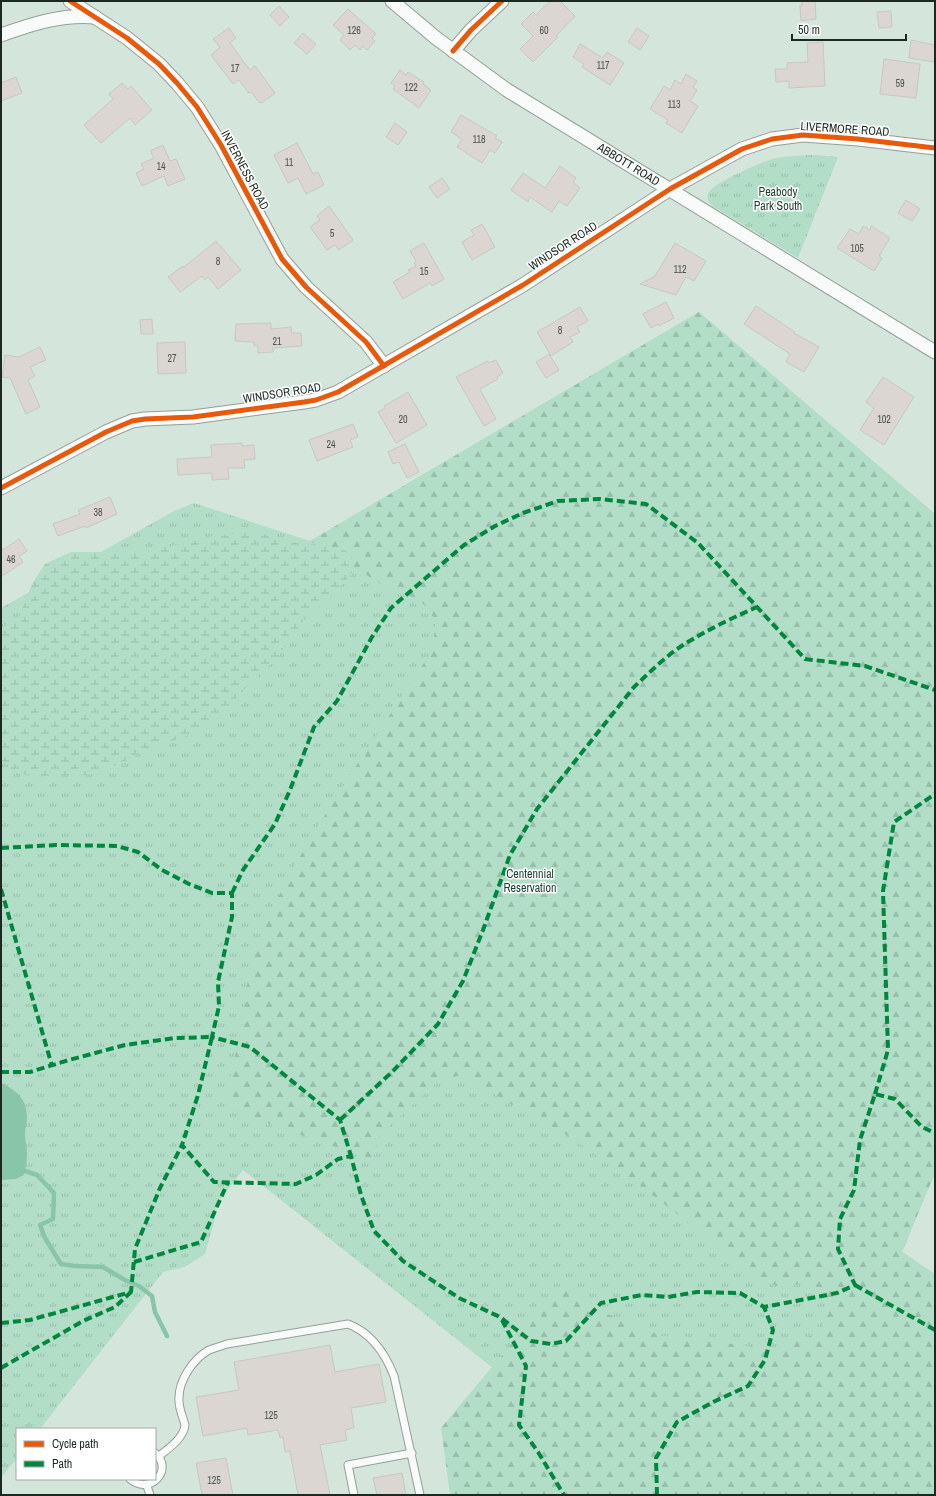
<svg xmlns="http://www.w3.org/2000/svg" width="936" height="1496" font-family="'Archivo Narrow',sans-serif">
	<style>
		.grass { fill: url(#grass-tufts) }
		.forest { fill: url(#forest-firs) }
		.wetland { fill: url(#wetland-marsh) }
		.water { fill: #89c5a9 }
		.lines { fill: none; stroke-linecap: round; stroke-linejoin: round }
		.stream { stroke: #89c5a9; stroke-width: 4.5 }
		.building { fill: #dbd6d2; stroke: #c7c8c4 }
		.lane-casing { stroke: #93a099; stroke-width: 9 }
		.street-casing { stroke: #93a099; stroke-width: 15 }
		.lane { stroke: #f9fbfa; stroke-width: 7 }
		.street { stroke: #f9fbfa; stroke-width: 13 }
		.quiet { stroke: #00873e; stroke-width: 4; stroke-dasharray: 8 4; stroke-linecap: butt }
		.cycleway-casing { stroke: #fff; stroke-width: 8 }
		.cycleway { stroke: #e8590c; stroke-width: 5 }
		.labels { text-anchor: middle; stroke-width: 3; stroke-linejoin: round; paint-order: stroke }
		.number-label { font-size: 10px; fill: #4c544f }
		.street-label { font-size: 12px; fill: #1c2923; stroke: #fff }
		.park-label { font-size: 12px; fill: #1a3d2d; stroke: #fff }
	</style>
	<defs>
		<pattern id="grass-tufts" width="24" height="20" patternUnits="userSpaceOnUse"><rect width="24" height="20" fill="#b2dec8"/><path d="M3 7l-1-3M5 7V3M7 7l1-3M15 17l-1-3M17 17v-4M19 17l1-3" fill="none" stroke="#98beac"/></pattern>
		<pattern id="forest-firs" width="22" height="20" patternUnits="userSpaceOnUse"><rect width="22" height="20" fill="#b2dec8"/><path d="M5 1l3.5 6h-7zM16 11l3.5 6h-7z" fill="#98beac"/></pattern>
		<pattern id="wetland-marsh" width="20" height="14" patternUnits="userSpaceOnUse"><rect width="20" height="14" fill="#b2dec8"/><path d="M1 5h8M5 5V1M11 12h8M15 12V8" fill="none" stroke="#98beac"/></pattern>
	</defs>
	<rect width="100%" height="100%" fill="#d4e5dc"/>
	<!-- grass -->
	<g class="grass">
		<path d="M815 155 838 157 798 258 714 207C710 204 706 200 708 194 711 183 761 163 772 159 786 156 801 155 815 155Z"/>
		<polygon points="699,312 935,514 935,1173 902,1252 935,1274 935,1495 604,1456 243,1170 218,1202 214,1222 205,1254 185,1267 163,1272 40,1429 17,1429 17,1458 1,1478 1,608 174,511 194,503 310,541"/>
	</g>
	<!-- forest -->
	<path class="forest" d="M699 312 935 514V1173L902 1252 935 1274V1495H450L441 1428 563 1282 582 1299 599 1311 632 1323 661 1336 718 1342 755 1347H779L816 1334 829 1313 825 1295 811 1283 777 1286 748 1273 676 1213 616 1168 565 1134 460 1075 436 1083 379 1136 373 1160 228 1109 230 1078 243 1023 246 989 256 948 269 917 288 877 315 831 354 769 432 651 436 621C424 603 421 597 398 594L310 541Z"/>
	<!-- wetland -->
	<polygon class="wetland" points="255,532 297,543 330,546 344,550 355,561 351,575 332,595 303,621 278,656 233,701 215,722 189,735 158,746 96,774 34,777 16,772 1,760 1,628 19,617 33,582 45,564 71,552 146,552 214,536"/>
	<!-- water -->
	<path class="water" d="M1 1083C16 1090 27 1099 27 1117 27 1123 25 1129 25 1135 25 1141 27 1147 27 1153 27 1161 26 1168 24 1175L16 1179 1 1180Z"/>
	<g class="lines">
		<!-- stream -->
		<polyline class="stream" points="25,1171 37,1175 54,1193 53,1219 40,1225 45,1238 61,1264 75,1266 103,1267 125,1280 139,1286 152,1296 155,1312 167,1336"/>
	</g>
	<!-- building -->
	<g class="building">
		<polygon points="550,1 560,1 575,16 556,36 558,37 533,62 520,49 533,36 521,24 533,12 536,15"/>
		<polygon points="802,1 815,1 816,19 801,21 800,5 802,5"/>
		<polygon points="279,6 289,17 280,26 270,15"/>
		<polygon points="348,9 376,34 372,38 375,41 367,50 363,46 360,50 355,45 350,50 340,40 344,35 333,25"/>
		<polygon points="891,11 892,27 879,28 877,12"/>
		<polygon points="229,28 236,38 230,43 250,70 255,66 275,93 262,103 261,102 260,103 251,92 249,93 239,80 233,84 211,55 220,47 213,39"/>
		<polygon points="637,28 649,36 640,50 628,42"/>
		<polygon points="303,33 316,44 307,54 294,43"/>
		<polygon points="911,40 935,45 935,62 909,58"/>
		<polygon points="823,42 825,86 789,88 789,81 776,82 775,69 787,69 787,63 808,62 807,43"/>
		<polygon points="580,44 603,58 607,52 624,63 610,85 582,67 584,64 573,57"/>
		<polygon points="884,59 920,64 916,98 880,94"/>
		<polygon points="400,70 406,75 408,72 424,82 423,84 431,90 419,108 393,89 395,86 391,83"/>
		<polygon points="686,74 697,81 693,87 697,90 690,101 698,106 682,133 666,123 668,120 650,109 664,86 670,90 675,80 681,84"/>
		<polygon points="16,77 22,93 1,101 1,83"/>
		<polygon points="122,83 128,89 131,86 152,110 135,125 130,118 101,143 84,125 113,99 109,94"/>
		<polygon points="461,115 497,136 495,138 502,142 495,153 490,150 482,163 457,147 462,139 451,132"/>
		<polygon points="395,123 407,132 398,145 386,137"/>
		<polygon points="297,143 313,174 318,172 324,185 306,194 298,178 288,183 274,155"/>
		<polygon points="163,145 170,161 176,159 185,179 168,186 164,176 142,186 136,173 144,169 141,164 154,158 150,151"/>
		<polygon points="560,166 576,178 573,182 580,188 567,206 559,201 552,212 530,197 528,202 511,190 523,173 545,188"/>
		<polygon points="442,178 450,189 437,198 429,187"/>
		<polygon points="906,200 920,209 912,221 898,213"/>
		<polygon points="329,206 353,240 339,250 335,245 327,250 310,227 320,220 317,216"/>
		<polygon points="482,224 495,247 472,260 462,242 474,235 471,230"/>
		<polygon points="863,226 870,230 871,226 890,238 879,256 882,258 874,271 837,248 850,229 859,234"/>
		<polygon points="216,241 241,270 218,289 208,277 205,280 202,276 180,292 168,277 183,266 184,267"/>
		<polygon points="424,243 444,279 432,286 430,283 403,299 393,282 410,272 408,270 416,266 414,263 416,261 410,251"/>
		<polygon points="675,243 706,261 694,281 686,277 676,295 640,284 655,276"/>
		<polygon points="666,302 674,318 659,326 658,324 651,328 643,314"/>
		<polygon points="756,306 795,332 794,333 819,347 804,372 786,362 790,354 744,324"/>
		<polygon points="580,307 588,321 577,327 580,332 570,337 573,342 551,356 537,332"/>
		<polygon points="152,319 153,334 141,334 140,320"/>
		<polygon points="271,323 271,329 291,327 292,333 301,333 302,346 273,348 273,352 258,353 258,346 254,346 254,342 235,341 236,324"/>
		<polygon points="185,342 186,373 158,374 157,343"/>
		<polygon points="40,347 46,360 30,367 35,376 28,380 40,407 26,414 10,378 2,377 5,355 19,357"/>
		<polygon points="549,354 559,370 546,378 536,362"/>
		<polygon points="496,360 503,373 497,377 498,379 480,389 496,419 484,426 456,377 488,361 489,363"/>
		<polygon points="883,377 914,397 884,445 860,430 874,408 866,402"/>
		<polygon points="408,392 427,425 396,443 378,412 385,408 384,406"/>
		<polygon points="353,424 358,437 350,440 353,447 317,461 309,440"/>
		<polygon points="242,443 242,446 254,445 255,459 244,460 245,468 228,468 229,479 212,480 212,473 178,475 177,459 212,457 211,445"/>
		<polygon points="405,444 419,472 407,478 399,462 393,464 388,452"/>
		<polygon points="110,497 117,514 86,528 85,526 58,536 53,524 80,514 78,510"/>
		<polygon points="19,539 27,551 19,556 23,562 1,577 1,551"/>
		<polygon points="330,1345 335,1372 379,1364 386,1402 351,1408 354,1428 345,1430 347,1440 320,1445 330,1495 298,1495 290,1451 285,1452 283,1437 280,1438 278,1430 248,1435 247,1428 203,1436 196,1397 239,1390 234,1362"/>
		<polygon points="226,1458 233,1495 202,1495 196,1463"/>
		<polygon points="402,1473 406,1495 377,1495 373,1478"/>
	</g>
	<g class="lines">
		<defs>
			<g id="lane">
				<path d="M159 1456C168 1449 184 1438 185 1425 183 1417 178 1407 179 1398 179 1380 193 1359 209 1350 215 1348 221 1346 227 1344L348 1324C372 1333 385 1353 394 1376L420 1495"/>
				<path d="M130 1479C149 1496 175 1470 155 1453"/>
				<polyline points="147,1486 150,1495"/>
				<polyline points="354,1495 348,1465 412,1453"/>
			</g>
			<g id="street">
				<polyline points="70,1 127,38 159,64 177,83 197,107 221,145 282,259 306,287 366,342 384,366"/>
				<path id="s1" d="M392 1 436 38 507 90 935 352"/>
				<path d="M1 35C32 24 62 14 95 17"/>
				<polyline points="453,51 471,30 502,1"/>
				<polyline points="1,488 106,432 132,421 145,419 193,417 304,402 316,400 338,392 523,285 670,189 742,149 772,139 803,135 858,139 935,148"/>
			</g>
		</defs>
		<!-- lane casing -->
		<use href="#lane" class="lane-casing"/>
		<!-- street casing -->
		<use href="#street" class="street-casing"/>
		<!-- lane -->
		<use href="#lane" class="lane"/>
		<!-- street -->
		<use href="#street" class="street"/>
		<!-- quiet -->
		<g class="quiet">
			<polyline points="1,848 56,845 117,846 138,852 162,870 189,884 212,893 232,893 232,917 218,982 219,1006 212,1037 250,1047 340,1120 351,1156"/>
			<polyline points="1,889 52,1066"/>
			<polyline points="232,893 243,870 275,824 290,790 314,727 337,701 372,637 391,608 464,545 495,526 523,513 558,501 600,499 646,504 698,543 805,659 865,666 935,690"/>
			<polyline points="1,1072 30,1072 69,1060 125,1045 175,1038 212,1037 198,1095 182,1145"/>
			<polyline points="875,1094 888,1050 883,891 894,822 935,794"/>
			<path d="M340 1120 392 1072 438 1024 463 981 483 930 510 855 537 809 634 687C650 672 666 656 683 645 707 630 732 618 757 607"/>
			<polyline points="134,1262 201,1242 228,1182"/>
			<polyline points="855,1285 935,1330"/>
			<polyline points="502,1320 526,1366 519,1425 538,1452 564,1495"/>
			<polyline points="1,1323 30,1320 131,1292 135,1249 160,1188 182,1145 214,1182 296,1184 316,1175 338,1159 351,1156 361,1195 374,1231 403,1261 459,1298 500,1317 531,1341 551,1344 566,1341 601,1303 642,1295 668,1297 697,1292 740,1293 764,1307 837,1293 855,1285 838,1249 840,1219 854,1190 860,1140 875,1094 895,1099 922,1127 935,1133"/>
			<polyline points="1,1368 83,1321 115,1307 131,1292"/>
			<polyline points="657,1495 656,1458 677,1422 713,1402 748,1386 765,1360 773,1330 764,1307"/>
		</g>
		<defs>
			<g id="cycleway">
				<polyline points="70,1 127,38 159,64 177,83 197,107 221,145 282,259 306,287 366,342 384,366"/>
				<polyline points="453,51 471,30 502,1"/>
				<polyline points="1,488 106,432 132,421 145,419 193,417 304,402 316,400 338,392 523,285 670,189 742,149 772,139 803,135 858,139 935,148"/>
			</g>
		</defs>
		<!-- cycleway casing -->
		<use href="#cycleway" class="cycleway-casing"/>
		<!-- cycleway -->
		<use href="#cycleway" class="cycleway"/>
	</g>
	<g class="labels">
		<!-- number labels -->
		<g class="number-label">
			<text x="354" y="34">126</text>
			<text x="544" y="34">60</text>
			<text x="603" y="69">117</text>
			<text x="235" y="72">17</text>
			<text x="900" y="87">59</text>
			<text x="411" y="91">122</text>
			<text x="674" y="108">113</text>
			<text x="479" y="143">118</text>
			<text x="289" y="166">11</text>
			<text x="161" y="170">14</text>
			<text x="332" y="237">5</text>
			<text x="857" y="252">105</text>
			<text x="218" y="265">8</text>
			<text x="680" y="273">112</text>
			<text x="424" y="275">15</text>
			<text x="560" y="334">8</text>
			<text x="277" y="345">21</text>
			<text x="172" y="362">27</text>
			<text x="403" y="423">20</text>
			<text x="884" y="423">102</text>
			<text x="331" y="448">24</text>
			<text x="98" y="516">38</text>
			<text x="11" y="563">46</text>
			<text x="271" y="1419">125</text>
			<text x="214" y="1484">125</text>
		</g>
		<!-- street labels -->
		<g class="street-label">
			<text transform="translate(845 129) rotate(4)" y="4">LIVERMORE ROAD</text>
			<text dy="4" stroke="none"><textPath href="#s1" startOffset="288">ABBOTT ROAD</textPath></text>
			<text transform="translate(245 170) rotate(62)" y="4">INVERNESS ROAD</text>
			<text transform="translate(563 246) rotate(-33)" y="4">WINDSOR ROAD</text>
			<text transform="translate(282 393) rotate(-9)" y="4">WINDSOR ROAD</text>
		</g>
		<!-- park labels -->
		<g class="park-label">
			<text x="778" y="196">Peabody<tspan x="778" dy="14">Park South</tspan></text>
			<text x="530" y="878">Centennial<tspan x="530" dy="14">Reservation</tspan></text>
		</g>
	</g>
	<!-- border -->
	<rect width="936" height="1496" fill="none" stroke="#1c2923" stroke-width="4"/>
	<!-- legend -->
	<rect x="16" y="1428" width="140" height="52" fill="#ffffff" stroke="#a4a9a7"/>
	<rect x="24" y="1441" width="20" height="6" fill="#e8590c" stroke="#a4a9a7"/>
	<text x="52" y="1448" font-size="12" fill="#1c2923">Cycle path</text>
	<rect x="24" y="1461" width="20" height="6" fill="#00873e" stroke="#a4a9a7"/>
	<text x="52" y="1468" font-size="12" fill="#1c2923">Path</text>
	<!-- scale -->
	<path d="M792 34v6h114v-6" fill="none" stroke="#1c2923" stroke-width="2"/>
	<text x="798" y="34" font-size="12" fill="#1c2923" stroke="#ffffff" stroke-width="3" paint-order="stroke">50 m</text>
</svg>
